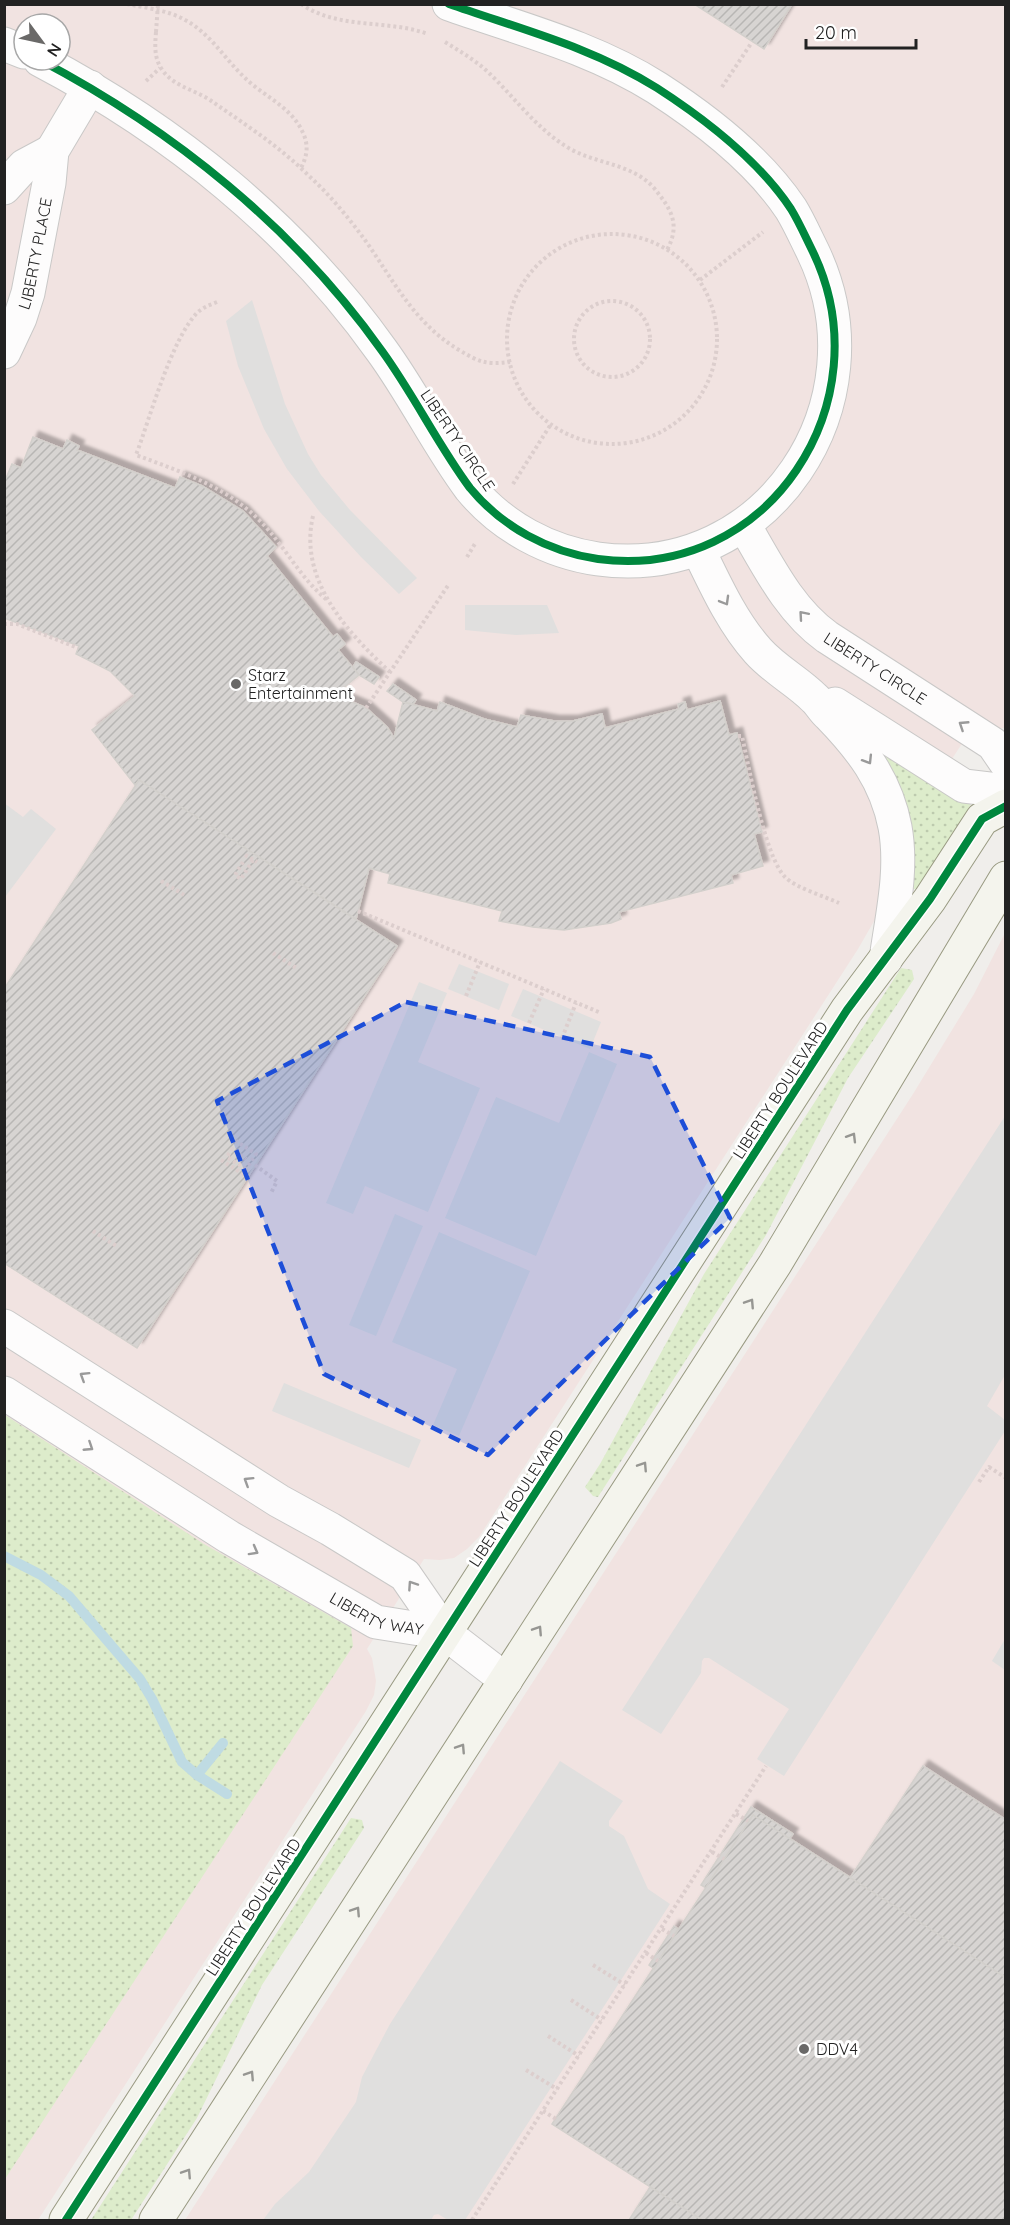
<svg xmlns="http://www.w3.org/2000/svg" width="1010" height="2225" font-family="Quicksand,sans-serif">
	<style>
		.commercial { fill: #f1e3e1; fill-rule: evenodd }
		.grass { fill: url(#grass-dots) }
		.parking { fill: #e0dfde }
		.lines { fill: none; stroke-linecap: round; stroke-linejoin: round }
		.stream { stroke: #bfdbe3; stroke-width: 10 }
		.building { fill: url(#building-hatch); stroke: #d3d0cc; stroke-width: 1.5; filter: url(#shadow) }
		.street-casing { stroke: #c9c8c7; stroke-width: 35 }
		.secondary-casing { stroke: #999a82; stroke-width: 35 }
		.path { stroke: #dccecd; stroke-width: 4; stroke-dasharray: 3 3; stroke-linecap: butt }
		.street { stroke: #fdfcfc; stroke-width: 33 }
		.secondary { stroke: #f4f4ed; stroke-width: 33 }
		.path-bridge { stroke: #dccecd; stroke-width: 4; stroke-dasharray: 3 3; stroke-linecap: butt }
		.cycleway-casing { stroke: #fff; stroke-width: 11 }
		.cycleway { stroke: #00873e; stroke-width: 8 }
		.oneway { stroke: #9a9a9a }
		.oneway2 { stroke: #969692 }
		.marked { fill: #1d4ed8; fill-opacity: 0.2; stroke: #1d4ed8; stroke-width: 4.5; stroke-dasharray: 12 8; stroke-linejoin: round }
		.poi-dot { fill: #6a6968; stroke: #fff; stroke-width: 2 }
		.labels { text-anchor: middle; stroke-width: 6; stroke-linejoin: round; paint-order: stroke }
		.street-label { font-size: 16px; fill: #222; stroke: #fff }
		.poi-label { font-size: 16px; fill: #222; stroke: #fff; text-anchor: start }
	</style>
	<defs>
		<pattern id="grass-dots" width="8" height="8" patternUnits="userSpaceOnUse" patternTransform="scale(1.5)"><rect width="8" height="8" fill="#ddeccb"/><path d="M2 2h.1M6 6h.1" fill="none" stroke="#bdcaae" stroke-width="1.8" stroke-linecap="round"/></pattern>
		<pattern id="building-hatch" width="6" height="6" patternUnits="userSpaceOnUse" patternTransform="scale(1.5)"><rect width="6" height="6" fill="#d7d4d2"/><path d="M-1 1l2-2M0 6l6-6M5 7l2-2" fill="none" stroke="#b8b6b4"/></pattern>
		<filter id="shadow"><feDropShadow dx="5.5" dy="-5.5" stdDeviation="1.5" flood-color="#0004"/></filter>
	</defs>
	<rect width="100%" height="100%" fill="#f0eeeb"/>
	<!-- commercial -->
	<g class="commercial">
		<path d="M5 5H1005V728L996 729 976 722 887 859 877 916 858 949 479 1537 467 1549 454 1558 440 1560 424 1559 367 1649 372 1658 376 1681 374 1695 366 1711 38 2220H5ZM24 24H60V60H24Z"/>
		<polygon points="1005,933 1005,2220 185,2220 913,1094 974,994"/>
	</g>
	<!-- grass -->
	<g class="grass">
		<polygon points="873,740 971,804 920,887 912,890"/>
		<polygon points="901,968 912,970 914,979 848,1078 766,1235 598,1497 593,1496 585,1487 600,1464 704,1274"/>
		<polygon points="5,1415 204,1544 351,1628 353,1646 5,2179"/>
		<polygon points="351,1818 362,1820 364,1828 262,1985 197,2118 131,2220 91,2220"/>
	</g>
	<!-- parking -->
	<g class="parking">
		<polygon points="252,300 285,404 308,454 321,475 350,510 417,578 399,594 361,557 319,511 287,469 264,429 238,366 226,321"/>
		<polygon points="465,605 547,605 559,633 516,635 465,630"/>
		<polygon points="4,803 23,817 31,809 56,829 5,897"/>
		<polygon points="459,964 509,984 499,1010 448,989"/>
		<polygon points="419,982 447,993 418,1062 480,1088 428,1212 365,1186 353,1214 326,1203"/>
		<polygon points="523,989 601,1022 590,1049 511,1016"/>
		<polygon points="589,1052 617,1064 536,1256 445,1218 496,1097 559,1123"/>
		<polygon points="1005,1116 1005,1375 987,1406 1005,1420 1005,1431 784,1776 757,1759 789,1709 709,1658 704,1658 702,1661 701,1673 661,1734 622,1710"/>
		<polygon points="395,1214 423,1226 376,1336 349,1325"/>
		<polygon points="439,1232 530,1271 459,1436 433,1425 457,1369 392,1342"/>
		<polygon points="284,1383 421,1440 409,1468 272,1411"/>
		<polygon points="1005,1639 1005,1670 992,1661"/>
		<polygon points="560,1761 623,1801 609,1821 609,1826 624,1836 648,1889 670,1904 623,1977 465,2220 448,2220 438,2214 434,2215 431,2220 263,2220 275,2204 309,2172 356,2102 362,2077 390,2024"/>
	</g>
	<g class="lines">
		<!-- stream -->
		<g class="stream">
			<polyline points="4,1556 41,1575 69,1596 140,1679 152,1699 182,1762 197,1775 227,1794"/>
			<polyline points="197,1775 223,1743"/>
		</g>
	</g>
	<!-- building -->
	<g class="building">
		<polygon points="694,4 792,4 764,49"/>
		<polygon points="33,437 63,449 67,440 79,446 77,450 175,488 180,477 202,486 243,511 276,547 267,556 333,637 337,634 345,644 338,650 359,675 331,698 348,700 366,708 387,727 394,738 403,702 437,711 440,702 484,719 517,727 521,715 554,721 573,721 602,714 605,728 679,709 678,704 685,702 687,710 720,701 729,735 737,733 762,832 754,834 763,866 731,875 733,883 619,912 621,919 611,923 564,930 533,927 499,921 502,911 388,883 390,874 369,868 356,919 139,780 135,785 92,730 135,696 110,671 76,654 79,646 4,618 4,483 12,464 21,468"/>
		<polygon points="356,662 379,677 374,684 359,675 353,667"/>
		<polygon points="393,684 416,700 413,704 403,702 387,691"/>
		<polygon points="139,780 397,946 137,1348 4,1263 4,989"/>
		<polygon points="923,1766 1006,1820 1006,1978 850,1878"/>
		<polygon points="751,1807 793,1834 789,1839 753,1815 706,1888 701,1885"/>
		<polygon points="753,1815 1006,1978 1006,2220 702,2220 552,2124"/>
		<polygon points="674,1926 678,1929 654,1969 649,1965"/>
		<polygon points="650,2187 702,2220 629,2220"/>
	</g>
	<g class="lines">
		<defs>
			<g id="street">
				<polyline points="4,44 24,52"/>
				<path d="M40 60C173 130 294 227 382 351 414 395 438 445 470 488 502 527 549 552 598 559 768 582 885 402 813 252 806 238 799 222 791 209 759 161 705 119 657 88 592 47 520 29 449 4"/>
				<polyline points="4,188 24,166 52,151"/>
				<path id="s1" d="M4 352 20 318 28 293 49 183 52 151 90 87"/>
				<path id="s2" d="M744 525C767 564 789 610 827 637L993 744 1006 763"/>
				<path d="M698 549C715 584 732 622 758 651 775 670 797 681 814 698 820 703 823 710 829 715 861 748 886 780 895 827 903 870 892 916 886 959"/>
				<polyline points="835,704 964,786 1006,791"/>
				<polyline points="4,1326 279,1501 330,1529 405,1575 445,1633 506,1680"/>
				<path id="s3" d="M4 1393 229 1537 376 1622 445 1633"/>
			</g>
			<g id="secondary">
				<polyline points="66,2220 847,1010 930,899 982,819 1006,806"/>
				<polyline points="156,2220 775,1264 1006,878"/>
			</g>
		</defs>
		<!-- street casing -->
		<use href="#street" class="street-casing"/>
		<!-- secondary casing -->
		<use href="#secondary" class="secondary-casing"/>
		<!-- path -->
		<g class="path">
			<path d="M127 4C146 8 168 10 185 20 210 33 224 58 244 77 263 96 292 107 303 133 309 146 307 156 301 168"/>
			<path d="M301 4C339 30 387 19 428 34"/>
			<path d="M156 32C155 45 154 57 161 68 172 86 193 89 210 100 243 123 279 146 308 175 329 194 348 217 365 240 394 281 414 323 459 350 479 362 486 365 510 362"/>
			<path d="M445 42C461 52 477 61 490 74 516 99 536 128 567 147 594 164 632 163 654 188 671 209 681 224 667 250"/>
			<polyline points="146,81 160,68"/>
			<polyline points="722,87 752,42"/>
			<circle cx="612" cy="339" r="105"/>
			<polyline points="700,280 763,232"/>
			<circle cx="612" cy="339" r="38"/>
			<path d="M217 302C210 305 203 307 197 313 171 340 150 418 136 455 179 471 225 486 258 519 284 544 299 577 327 600"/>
			<polyline points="513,484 551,424"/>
			<path d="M313 516C298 580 348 633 390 672"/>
			<polyline points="467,557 476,542"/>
			<polyline points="4,624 17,624 78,648"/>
			<polyline points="366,708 449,584"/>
			<path d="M738 736H742C749 767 765 857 785 877 796 888 824 896 839 903"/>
			<polyline points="245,855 257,862"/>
			<polyline points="243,862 235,875 241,879 253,860"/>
			<polyline points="161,881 186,896"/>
			<polyline points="358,911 601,1013"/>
			<polyline points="273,953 298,969"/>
			<polyline points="466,996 480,962"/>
			<polyline points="529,1023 544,989"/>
			<polyline points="562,1038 576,1003"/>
			<polyline points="4,1041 4,1044"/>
			<polyline points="221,1160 243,1174 256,1154 236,1141"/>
			<polyline points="255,1165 277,1181 271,1193"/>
			<polyline points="246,1169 227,1157 232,1149 246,1159"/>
			<polyline points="4,1174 5,1174"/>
			<polyline points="93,1231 118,1247"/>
			<polyline points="979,1482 989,1467 1006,1478"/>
			<polyline points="736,1814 748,1821"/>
			<polyline points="712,1852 724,1859"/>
			<polyline points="662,1929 674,1936"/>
			<polyline points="646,1953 658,1961"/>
			<polyline points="593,1965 625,1985"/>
			<polyline points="571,2000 602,2020"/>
			<polyline points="548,2036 579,2056"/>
			<polyline points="526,2070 557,2089"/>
			<polyline points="543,2111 556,2119"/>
			<polyline points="472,2220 766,1766"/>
		</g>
		<!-- street -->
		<use href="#street" class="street"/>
		<!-- secondary -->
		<use href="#secondary" class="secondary"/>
		<!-- path-bridge -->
		<polyline class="path-bridge" points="156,32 158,4"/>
		<defs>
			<g id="cycleway">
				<path d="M40 60C173 130 294 227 382 351 414 395 438 445 470 488 502 527 549 552 598 559 768 582 885 402 813 252 806 238 799 222 791 209 759 161 705 119 657 88 592 47 520 29 449 4"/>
				<polyline points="66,2220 847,1010 930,899 982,819 1006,806"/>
			</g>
		</defs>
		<!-- cycleway casing -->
		<use href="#cycleway" class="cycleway-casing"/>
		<!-- cycleway -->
		<use href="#cycleway" class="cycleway"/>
	</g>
	<!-- one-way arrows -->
	<defs><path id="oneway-chevron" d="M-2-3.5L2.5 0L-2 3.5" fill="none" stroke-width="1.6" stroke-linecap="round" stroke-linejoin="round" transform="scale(1.5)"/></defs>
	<g class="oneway">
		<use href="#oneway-chevron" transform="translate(725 601) rotate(60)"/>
		<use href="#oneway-chevron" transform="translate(803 615) rotate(-131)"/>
		<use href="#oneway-chevron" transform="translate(963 725) rotate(-147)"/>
		<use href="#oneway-chevron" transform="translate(868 760) rotate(58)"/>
		<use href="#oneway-chevron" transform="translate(84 1376) rotate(-148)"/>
		<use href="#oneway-chevron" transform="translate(89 1447) rotate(33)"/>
		<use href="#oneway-chevron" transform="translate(248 1481) rotate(-148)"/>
		<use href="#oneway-chevron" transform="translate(254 1551) rotate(29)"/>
		<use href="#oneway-chevron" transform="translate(412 1585) rotate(-124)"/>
	</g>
	<g class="oneway2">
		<use href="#oneway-chevron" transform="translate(852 1137) rotate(-59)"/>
		<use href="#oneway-chevron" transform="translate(750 1303) rotate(-57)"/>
		<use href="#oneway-chevron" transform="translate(643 1466) rotate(-57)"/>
		<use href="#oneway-chevron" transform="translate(538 1630) rotate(-57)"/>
		<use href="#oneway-chevron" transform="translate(461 1748) rotate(-57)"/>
		<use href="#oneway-chevron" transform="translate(356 1911) rotate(-57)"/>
		<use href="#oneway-chevron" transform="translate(250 2075) rotate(-57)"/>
		<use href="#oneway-chevron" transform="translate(187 2173) rotate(-57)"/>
	</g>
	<!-- marked area -->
	<path class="marked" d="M406 1002 650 1057 730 1218 488 1455 324 1374 217 1101Z"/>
	<!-- markers -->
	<g class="poi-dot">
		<circle cx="236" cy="684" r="6"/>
		<circle cx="804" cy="2049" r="6"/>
	</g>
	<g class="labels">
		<!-- street labels -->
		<g class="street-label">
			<text dy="6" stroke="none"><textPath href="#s1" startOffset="104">LIBERTY PLACE</textPath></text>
			<text transform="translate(458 440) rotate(56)" y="6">LIBERTY CIRCLE</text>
			<text dy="6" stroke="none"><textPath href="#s2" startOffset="198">LIBERTY CIRCLE</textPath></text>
			<text transform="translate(780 1090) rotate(-57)" y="6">LIBERTY BOULEVARD</text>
			<text transform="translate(516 1498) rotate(-57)" y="6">LIBERTY BOULEVARD</text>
			<text dy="6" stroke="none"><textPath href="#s3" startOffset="435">LIBERTY WAY</textPath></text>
			<text transform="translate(253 1907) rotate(-57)" y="6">LIBERTY BOULEVARD</text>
		</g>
		<!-- poi labels -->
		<g class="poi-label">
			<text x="248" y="681">Starz<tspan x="248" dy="18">Entertainment</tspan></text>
			<text x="816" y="2055">DDV4</text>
		</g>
	</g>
	<!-- border -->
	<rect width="1010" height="2225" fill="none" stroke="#222222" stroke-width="12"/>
	<!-- north arrow -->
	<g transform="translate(42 42) rotate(123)"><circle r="28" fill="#ffffff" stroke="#a7a7a7" stroke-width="1.5"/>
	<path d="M0-4.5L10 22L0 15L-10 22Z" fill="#6a6968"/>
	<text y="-9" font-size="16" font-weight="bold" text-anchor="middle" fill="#222222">N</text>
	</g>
	<!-- scale -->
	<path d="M806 39v9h110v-9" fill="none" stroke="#222222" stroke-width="3"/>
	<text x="815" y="39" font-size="18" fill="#222222" stroke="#ffffff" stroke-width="4.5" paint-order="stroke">20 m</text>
</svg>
